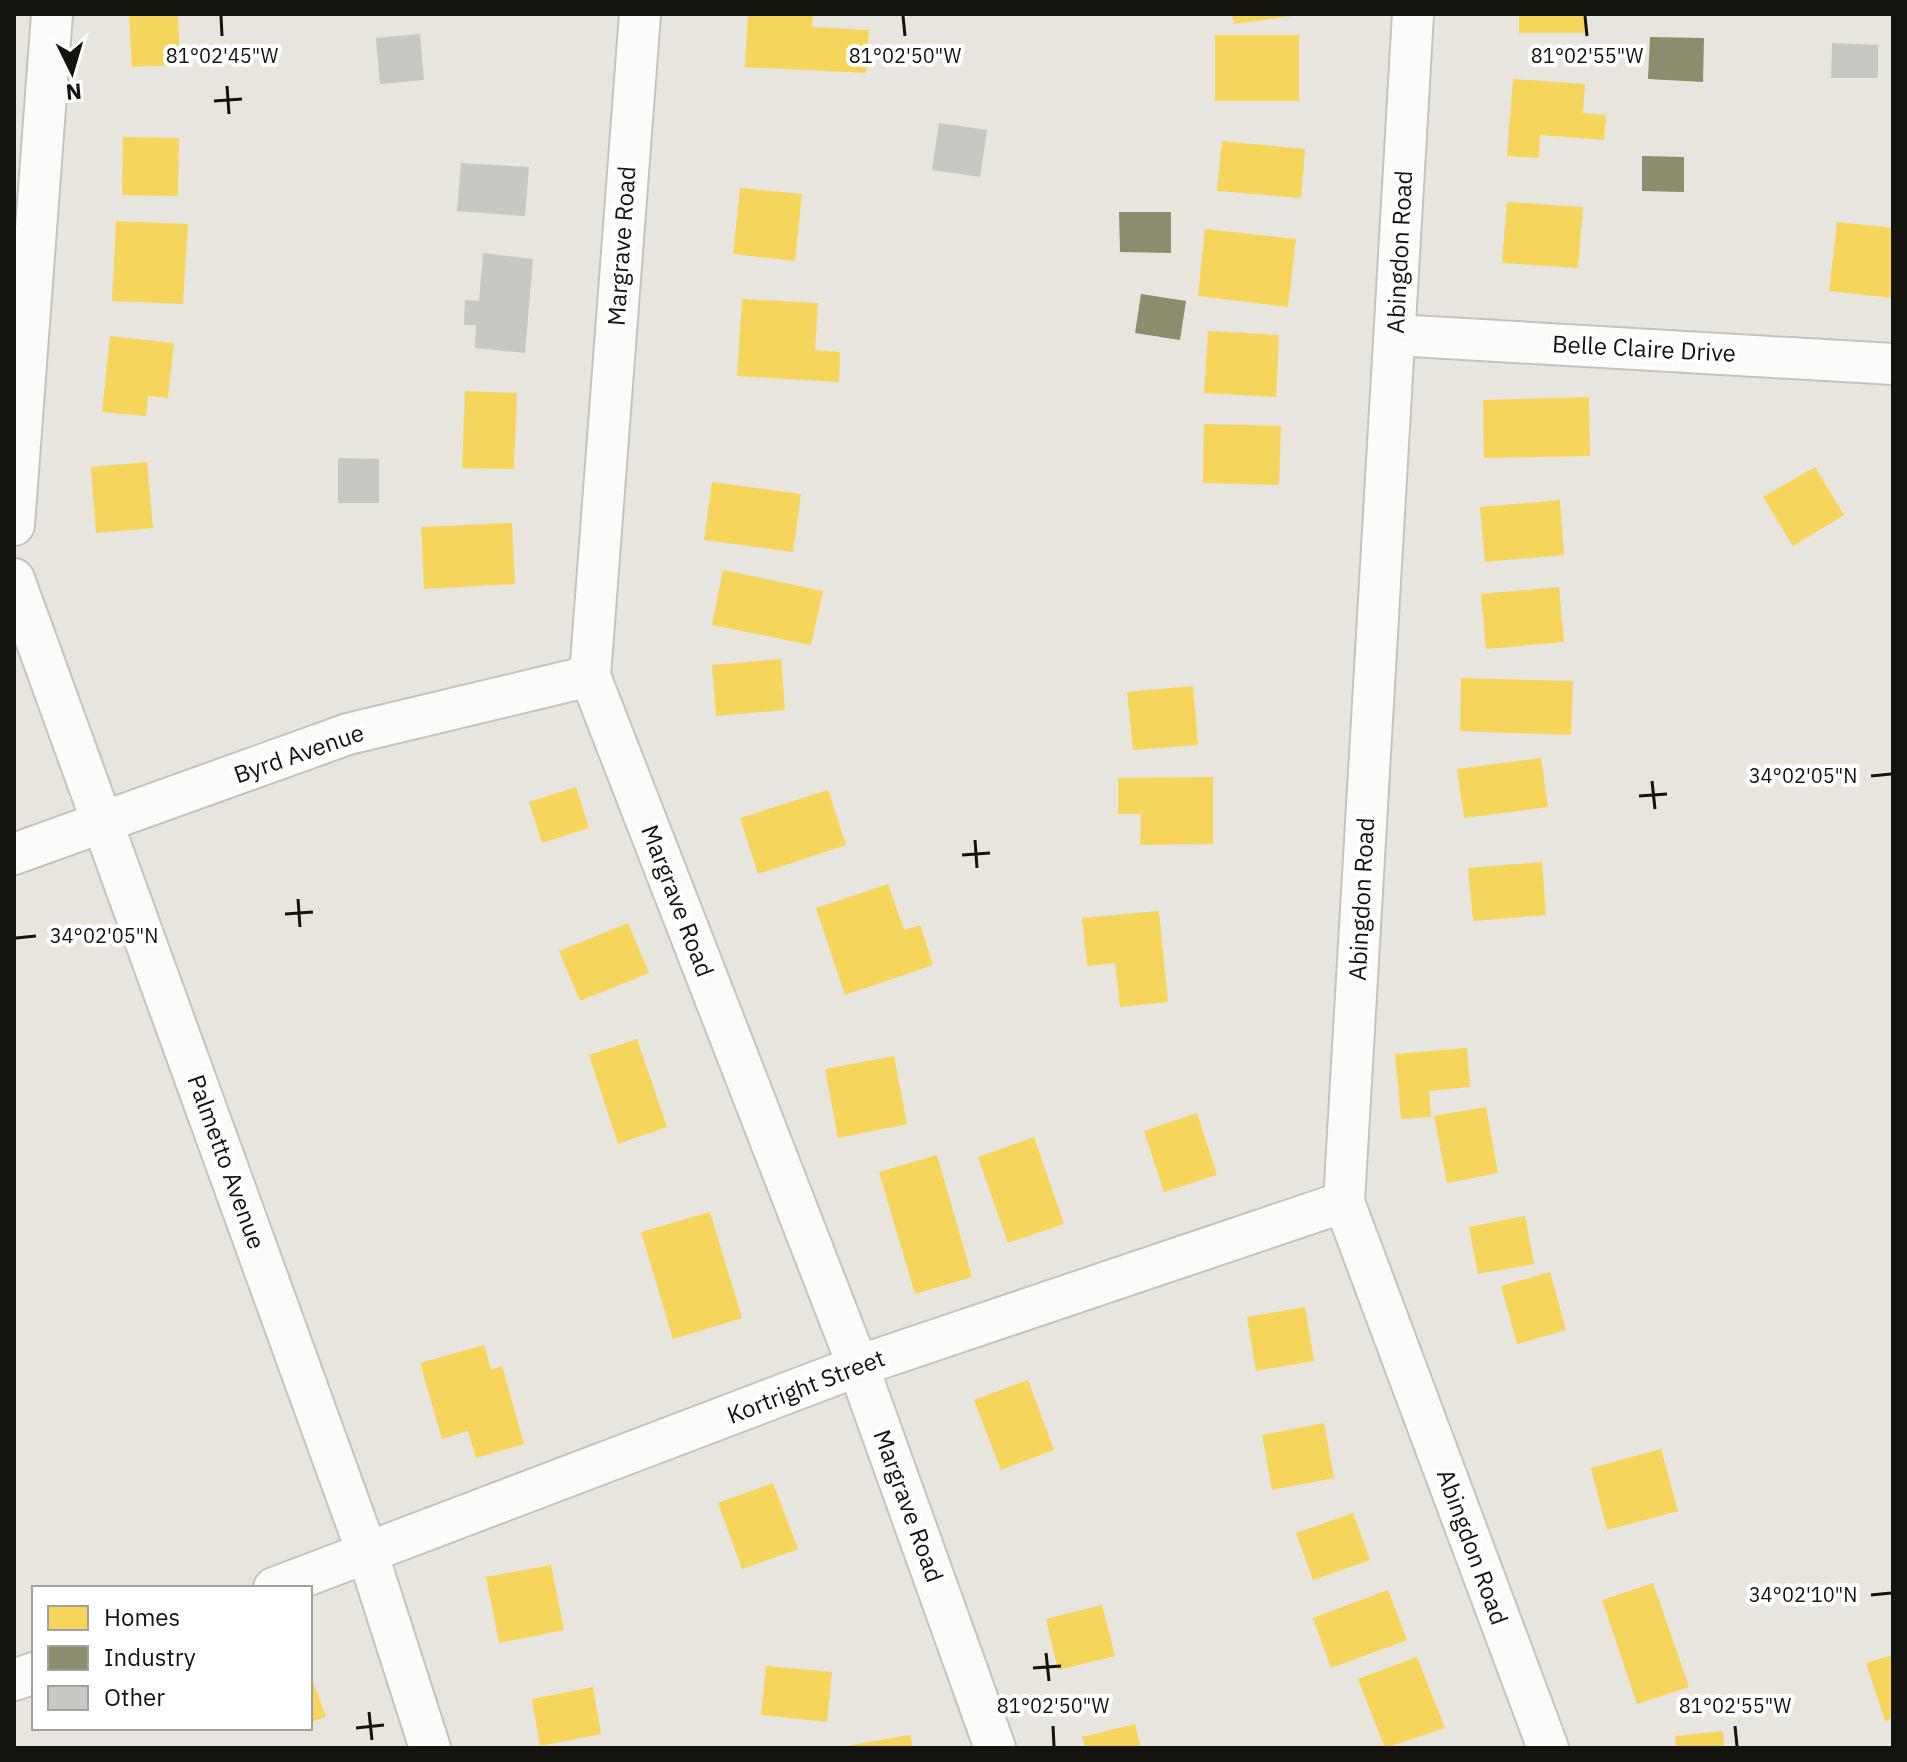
<svg xmlns="http://www.w3.org/2000/svg" width="1907" height="1762" font-family="'IBM Plex Sans',sans-serif">
	<style>
		.homes { fill: #f6d55c }
		.industry { fill: #8c8c6e }
		.building { fill: #c8c8c2 }
		.lines { fill: none; stroke-linecap: round; stroke-linejoin: round }
		.street-casing { stroke: #c4c3bd; stroke-width: 44 }
		.street { stroke: #fbfbfa; stroke-width: 40 }
		.ticks { fill: none; stroke: #15130e; stroke-width: 3 }
		.labels { text-anchor: middle; stroke-width: 8; stroke-linejoin: round; paint-order: stroke }
		.street-label { font-size: 24px; fill: #15130e; stroke: #fff }
		.ticks-label { font-size: 20px; text-anchor: middle; fill: #15130e; stroke: #fff; stroke-width: 8; stroke-linejoin: round; paint-order: stroke }
	</style>
	<rect width="100%" height="100%" fill="#e7e5dd"/>
	<!-- homes -->
	<g class="homes">
		<polygon points="129,14 178,14 180,65 132,67"/>
		<polygon points="748,14 813,14 812,27 869,30 866,73 745,67"/>
		<polygon points="1232,14 1292,14 1292,16 1234,24"/>
		<rect x="1519" y="14" width="66" height="19"/>
		<rect x="1215" y="35" width="84" height="66"/>
		<polygon points="1513,79 1585,84 1583,113 1606,115 1604,140 1540,135 1539,158 1507,156"/>
		<polygon points="123,137 179,138 178,196 122,195"/>
		<polygon points="1222,141 1305,149 1301,198 1217,191"/>
		<polygon points="740,188 802,194 795,261 733,254"/>
		<polygon points="1507,202 1583,207 1578,268 1502,263"/>
		<polygon points="116,221 188,224 183,304 112,301"/>
		<polygon points="1837,222 1893,228 1892,298 1829,291"/>
		<polygon points="1205,229 1296,239 1288,307 1198,296"/>
		<polygon points="742,299 818,303 815,350 840,352 839,382 737,376"/>
		<polygon points="1208,331 1279,335 1276,397 1204,393"/>
		<polygon points="110,336 174,343 168,398 148,396 146,416 102,412"/>
		<polygon points="465,391 517,393 514,469 462,468"/>
		<polygon points="1589,397 1590,456 1484,458 1483,400"/>
		<polygon points="1204,424 1281,426 1279,485 1203,483"/>
		<polygon points="147,462 153,528 96,533 91,467"/>
		<polygon points="1815,467 1844,515 1793,546 1763,497"/>
		<polygon points="712,482 801,494 793,552 704,540"/>
		<polygon points="1560,500 1564,555 1485,562 1480,507"/>
		<polygon points="512,523 515,584 424,589 421,527"/>
		<polygon points="723,570 823,591 811,645 712,625"/>
		<polygon points="1559,587 1564,642 1486,649 1481,594"/>
		<polygon points="781,659 785,710 716,716 712,665"/>
		<polygon points="1461,678 1573,681 1571,735 1460,731"/>
		<polygon points="1193,686 1198,745 1133,750 1127,692"/>
		<polygon points="1541,758 1548,807 1464,818 1457,769"/>
		<polygon points="1213,777 1213,844 1140,845 1141,814 1118,814 1118,778"/>
		<polygon points="576,787 589,828 542,843 529,802"/>
		<polygon points="828,790 846,845 758,874 740,818"/>
		<polygon points="1542,862 1546,915 1473,921 1468,868"/>
		<polygon points="888,884 904,930 920,925 933,965 845,995 816,908"/>
		<polygon points="1159,911 1168,1002 1120,1007 1115,963 1087,966 1082,918"/>
		<polygon points="628,923 649,973 580,1001 559,951"/>
		<polygon points="637,1039 667,1127 618,1144 589,1055"/>
		<polygon points="1467,1048 1470,1087 1429,1091 1431,1117 1401,1119 1395,1054"/>
		<polygon points="894,1056 907,1124 838,1138 825,1069"/>
		<polygon points="1486,1107 1498,1173 1447,1183 1434,1116"/>
		<polygon points="1197,1113 1217,1175 1164,1192 1144,1131"/>
		<polygon points="1034,1137 1064,1224 1008,1243 978,1157"/>
		<polygon points="937,1155 972,1277 915,1294 879,1172"/>
		<polygon points="710,1212 742,1318 673,1339 641,1232"/>
		<polygon points="1525,1216 1534,1264 1478,1274 1469,1227"/>
		<polygon points="1550,1272 1566,1330 1517,1344 1501,1286"/>
		<polygon points="1305,1307 1314,1361 1256,1371 1247,1317"/>
		<polygon points="484,1345 491,1370 502,1366 524,1444 476,1458 468,1431 442,1439 420,1363"/>
		<polygon points="1028,1380 1054,1450 1001,1470 974,1400"/>
		<polygon points="1324,1423 1334,1478 1272,1490 1262,1435"/>
		<polygon points="1661,1449 1678,1511 1607,1530 1591,1468"/>
		<polygon points="773,1483 798,1549 742,1569 718,1503"/>
		<polygon points="1353,1513 1370,1560 1313,1580 1296,1533"/>
		<polygon points="551,1565 564,1630 499,1643 486,1577"/>
		<polygon points="1653,1583 1689,1687 1637,1704 1602,1600"/>
		<polygon points="1388,1590 1407,1640 1331,1668 1313,1618"/>
		<polygon points="1102,1605 1115,1656 1058,1670 1046,1619"/>
		<polygon points="1893,1655 1893,1718 1885,1721 1866,1663"/>
		<polygon points="1417,1657 1445,1728 1385,1748 1358,1679"/>
		<polygon points="766,1666 832,1672 827,1722 761,1715"/>
		<polygon points="310,1673 326,1717 310,1722"/>
		<polygon points="593,1687 601,1734 540,1746 532,1699"/>
		<polygon points="1135,1724 1141,1748 1085,1748 1082,1737"/>
		<polygon points="1723,1731 1724,1748 1676,1748 1675,1736"/>
		<polygon points="910,1735 913,1748 846,1748 846,1746"/>
	</g>
	<!-- industry -->
	<g class="industry">
		<polygon points="1650,37 1704,38 1703,82 1648,79"/>
		<polygon points="1642,156 1684,157 1684,192 1642,191"/>
		<polygon points="1119,212 1171,212 1171,253 1120,252"/>
		<polygon points="1141,294 1186,301 1180,340 1135,333"/>
	</g>
	<!-- building -->
	<g class="building">
		<polygon points="420,34 424,80 380,84 376,38"/>
		<polygon points="1832,43 1878,45 1878,78 1831,78"/>
		<polygon points="939,123 987,130 980,177 932,170"/>
		<polygon points="461,163 529,167 525,216 457,211"/>
		<polygon points="483,253 533,259 525,353 475,348 476,325 464,325 465,300 479,301"/>
		<polygon points="338,458 379,459 379,503 338,503"/>
	</g>
	<g class="lines">
		<defs>
			<g id="street">
				<polyline points="640,14 590,676 858,1366 995,1748"/>
				<polyline points="1413,14 1344,1202 1548,1748"/>
				<polyline points="1395,335 1893,364"/>
				<polyline points="14,525 52,14"/>
				<polyline points="14,579 368,1555 430,1748"/>
				<polyline points="14,854 348,734 590,676"/>
				<polyline points="274,1588 858,1366 1344,1202"/>
				<polyline points="14,1680 34,1673"/>
			</g>
		</defs>
		<!-- street casing -->
		<use href="#street" class="street-casing"/>
		<!-- street -->
		<use href="#street" class="street"/>
	</g>
	<!-- ticks -->
	<path class="ticks" d="M221 16 222 36M903 16 905 36M1585 16 1587 36M227 86 229 114M214 101 242 99M1871 776 1891 774M1652 781 1655 809M1639 796 1667 794M975 840 977 868M962 855 990 853M298 899 300 927M285 914 313 912M16 938 36 936M1871 1595 1891 1593M1046 1653 1049 1681M1033 1668 1061 1666M369 1712 372 1740M1053 1726 1054 1746M1735 1726 1737 1746M356 1728 384 1725"/>
	<g class="labels">
		<!-- street labels -->
		<g class="street-label">
			<text transform="translate(622 246) rotate(-86)" y="8">Margrave Road</text>
			<text transform="translate(1400 252) rotate(-87)" y="8">Abingdon Road</text>
			<text transform="translate(1644 349) rotate(3)" y="8">Belle Claire Drive</text>
			<text transform="translate(299 754) rotate(-19)" y="8">Byrd Avenue</text>
			<text transform="translate(1362 899) rotate(-87)" y="8">Abingdon Road</text>
			<text transform="translate(677 901) rotate(69)" y="8">Margrave Road</text>
			<text transform="translate(226 1162) rotate(70)" y="8">Palmetto Avenue</text>
			<text transform="translate(806 1387) rotate(-21)" y="8">Kortright Street</text>
			<text transform="translate(908 1506) rotate(70)" y="8">Margrave Road</text>
			<text transform="translate(1472 1547) rotate(70)" y="8">Abingdon Road</text>
		</g>
	</g>
	<g class="ticks-label">
		<text x="222" y="63">81°02'45"W</text>
		<text x="905" y="63">81°02'50"W</text>
		<text x="1587" y="63">81°02'55"W</text>
		<text x="1803" y="783">34°02'05"N</text>
		<text x="104" y="943">34°02'05"N</text>
		<text x="1803" y="1602">34°02'10"N</text>
		<text x="1053" y="1713">81°02'50"W</text>
		<text x="1735" y="1713">81°02'55"W</text>
	</g>
	<!-- border -->
	<rect width="1907" height="1762" fill="none" stroke="#15130e" stroke-width="32"/>
	<!-- legend -->
	<rect x="32" y="1586" width="280" height="144" fill="#ffffff" stroke="#a1a19f" stroke-width="2"/>
	<rect x="48" y="1606" width="40" height="24" fill="#f6d55c" stroke="#a1a19f" stroke-width="2"/>
	<text x="104" y="1626" font-size="24" fill="#15130e">Homes</text>
	<rect x="48" y="1646" width="40" height="24" fill="#8c8c6e" stroke="#a1a19f" stroke-width="2"/>
	<text x="104" y="1666" font-size="24" fill="#15130e">Industry</text>
	<rect x="48" y="1686" width="40" height="24" fill="#c8c8c2" stroke="#a1a19f" stroke-width="2"/>
	<text x="104" y="1706" font-size="24" fill="#15130e">Other</text>
	<!-- north arrow -->
	<g transform="translate(72 72) rotate(175)" stroke="#ffffff" stroke-width="6" paint-order="stroke">
	<path d="M0-6L14 30L0 20L-14 30Z" fill="#15130e"/>
	<text y="-12" font-size="22" font-weight="bold" text-anchor="middle" fill="#15130e">N</text>
	</g>
</svg>
